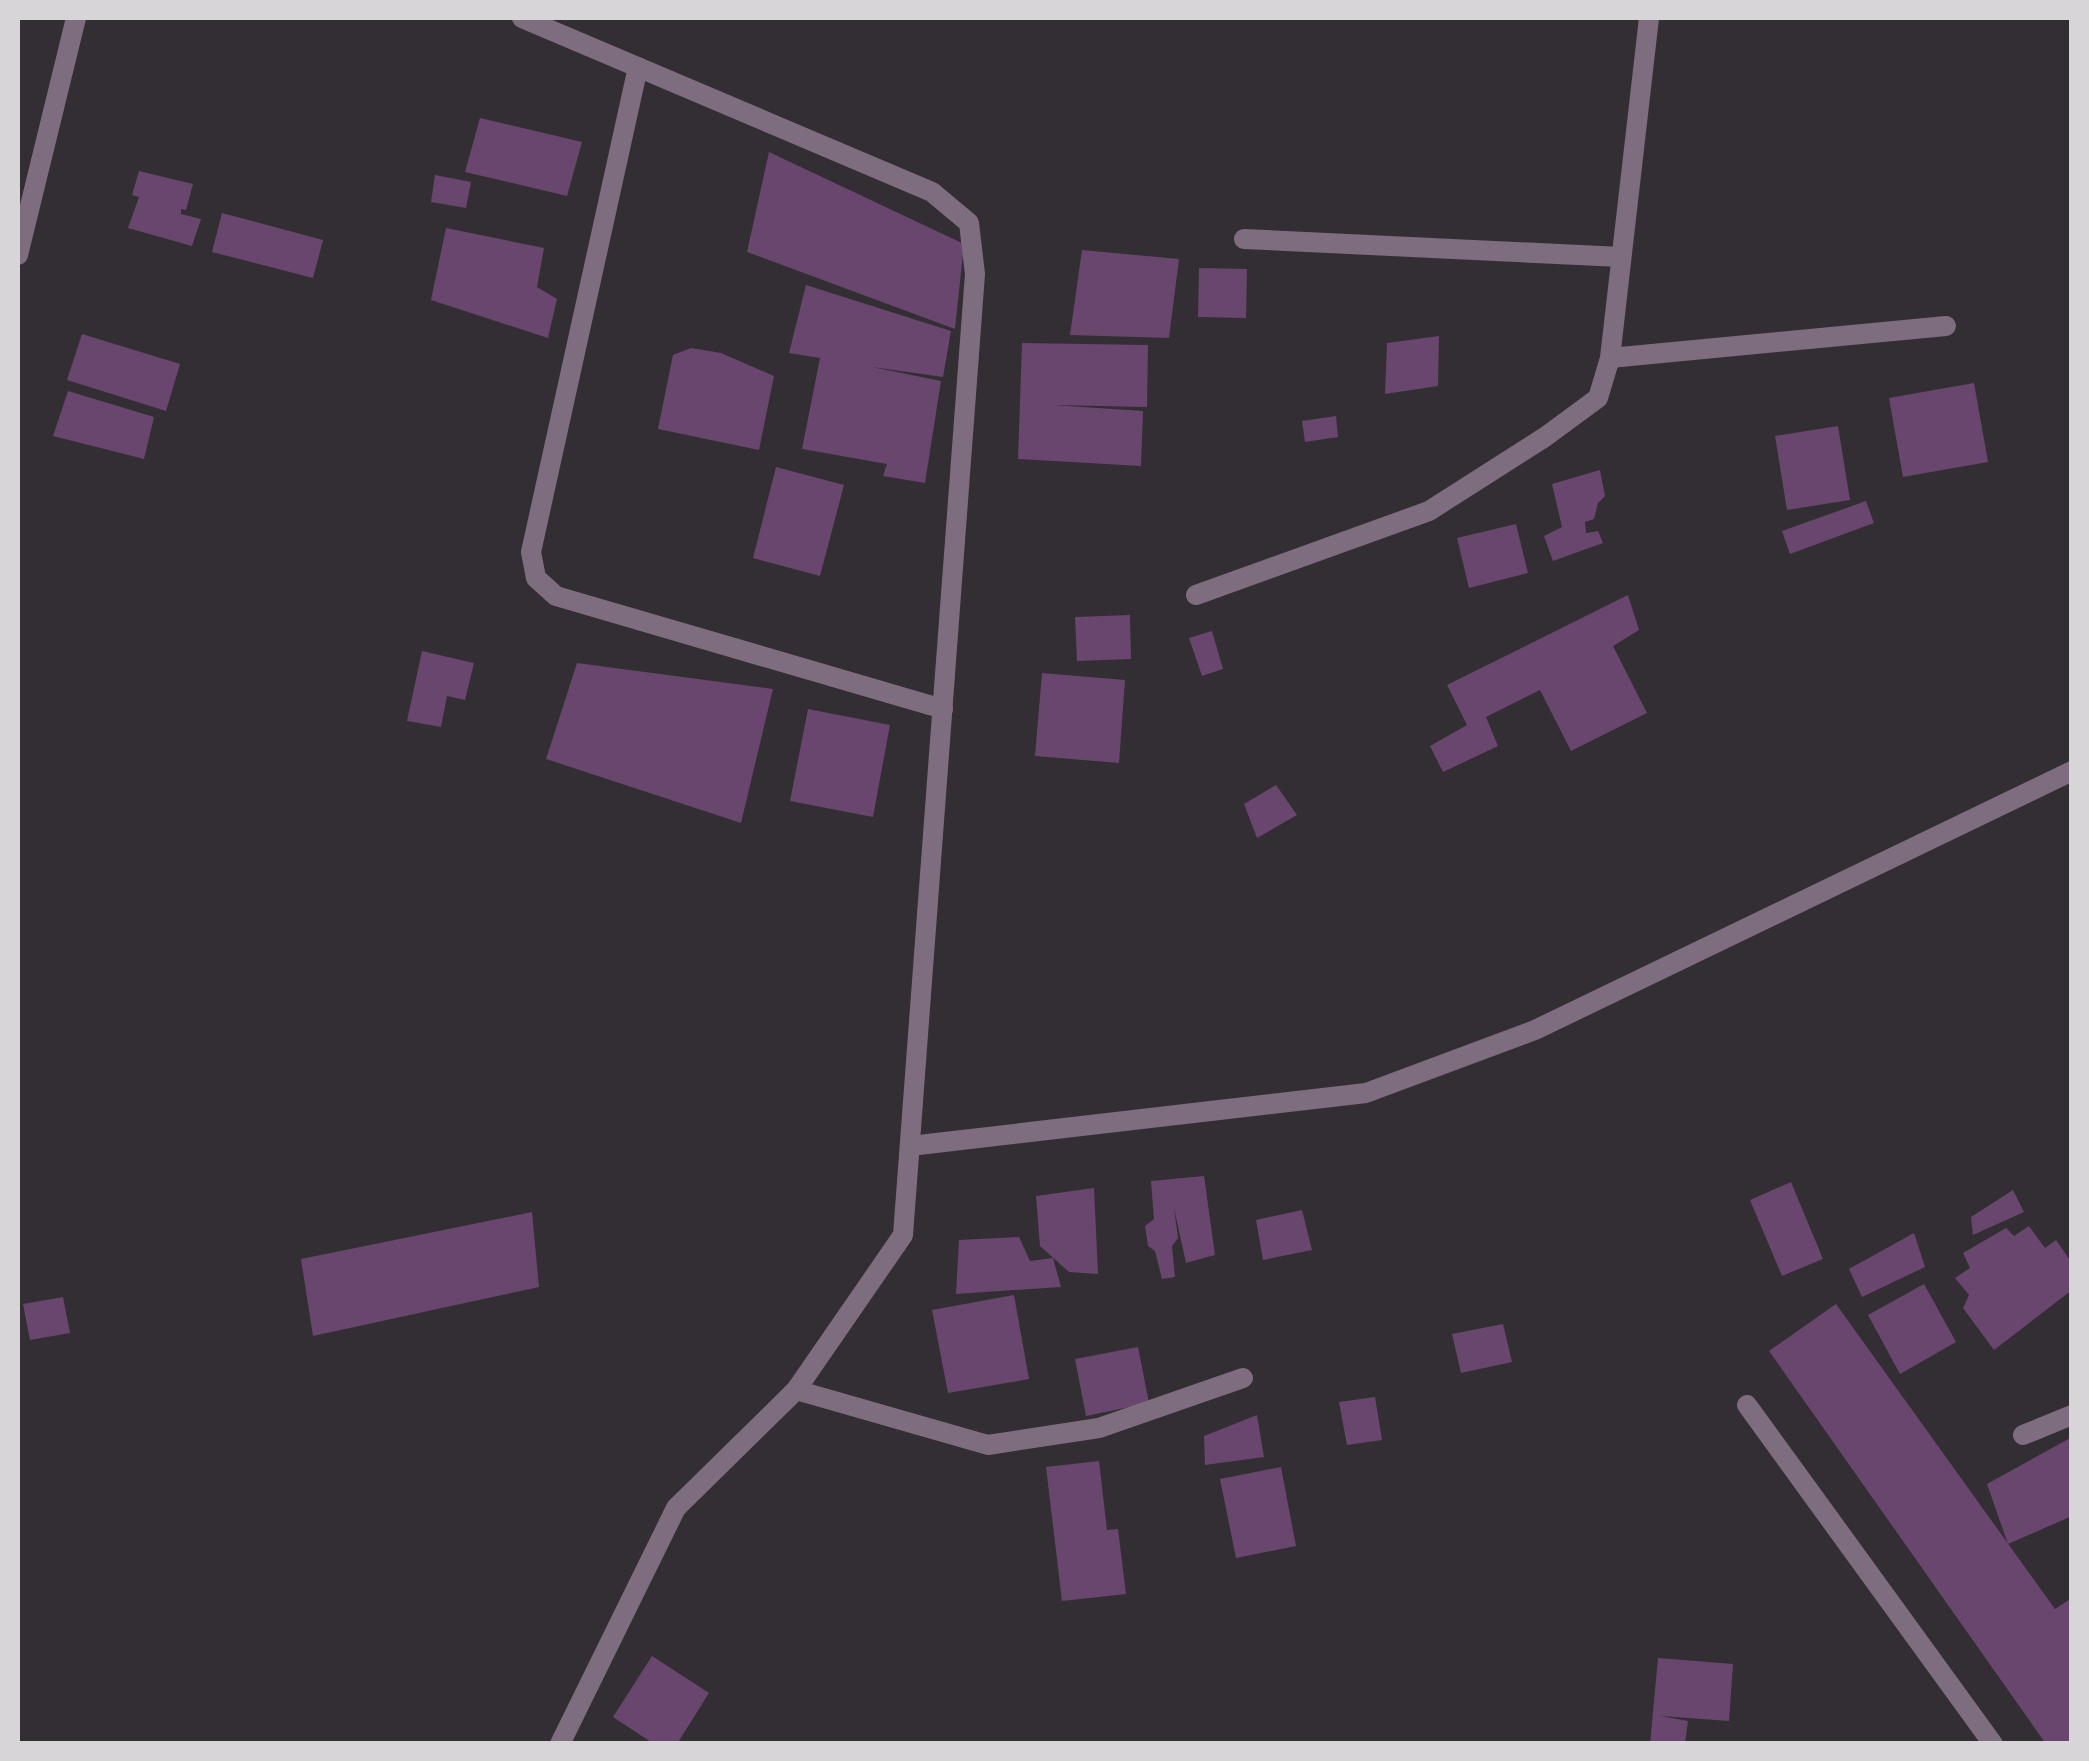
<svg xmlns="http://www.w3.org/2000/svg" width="2089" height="1761" font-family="'Source Sans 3',sans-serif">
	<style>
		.building { fill: #69466d }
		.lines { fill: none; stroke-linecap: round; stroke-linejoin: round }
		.street { stroke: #7e6d7f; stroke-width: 20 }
	</style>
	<rect width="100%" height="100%" fill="#332e33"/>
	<!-- building -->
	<g class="building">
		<polygon points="480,118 582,142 567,196 465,172"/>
		<polygon points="769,152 964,244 955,329 747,252"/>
		<polygon points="139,171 193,184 186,210 181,209 181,214 201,219 192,246 128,228 139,197 132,195"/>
		<polygon points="435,175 471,182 466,208 431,202"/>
		<polygon points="222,213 323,240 313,278 212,252"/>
		<polygon points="446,228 544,248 537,287 557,299 548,338 431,300"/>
		<polygon points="1082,250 1179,259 1169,338 1070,335"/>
		<polygon points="1199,268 1247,269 1246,318 1198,317"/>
		<polygon points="806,285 951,331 943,377 872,367 941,381 925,483 883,476 887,464 802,449 820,358 789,353"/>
		<polygon points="82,334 180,364 166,411 67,380"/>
		<polygon points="1439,336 1438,386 1385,394 1387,343"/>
		<polygon points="1022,343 1148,345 1147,407 1052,405 1143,411 1141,466 1018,459"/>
		<polygon points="691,348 721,353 774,376 759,450 658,429 673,355"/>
		<polygon points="1974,383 1988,462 1903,477 1889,398"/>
		<polygon points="68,391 154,417 144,459 53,436"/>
		<polygon points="1336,416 1338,437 1305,442 1302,421"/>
		<polygon points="1838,426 1850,500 1787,510 1775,436"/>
		<polygon points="776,467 844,485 820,576 753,558"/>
		<polygon points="1600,470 1605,496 1598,503 1594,519 1585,522 1586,533 1598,531 1603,543 1553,561 1544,536 1562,527 1552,484"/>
		<polygon points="1866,501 1874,523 1790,554 1782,531"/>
		<polygon points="1516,524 1528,573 1469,588 1457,538"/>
		<polygon points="1628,595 1639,630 1613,646 1647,713 1571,751 1540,690 1486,717 1498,746 1443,772 1430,746 1467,725 1447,685"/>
		<polygon points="1130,615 1131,659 1077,661 1075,617"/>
		<polygon points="1212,631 1223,669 1202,676 1189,638"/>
		<polygon points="422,651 474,663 465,700 447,696 441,727 407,721"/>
		<polygon points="577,663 773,689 741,823 546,759"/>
		<polygon points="1042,673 1125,680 1119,763 1035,756"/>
		<polygon points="808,709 890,725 873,817 790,801"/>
		<polygon points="1276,785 1297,815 1257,838 1244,804"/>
		<polygon points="1204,1176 1215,1255 1186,1263 1174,1208 1178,1238 1172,1246 1175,1277 1162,1279 1155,1251 1148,1246 1145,1226 1154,1219 1151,1181"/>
		<polygon points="1791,1182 1823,1259 1782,1276 1750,1200"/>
		<polygon points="1094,1188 1098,1274 1069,1272 1040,1246 1036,1196"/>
		<polygon points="2013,1190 2024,1212 1973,1235 1971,1217"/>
		<polygon points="1302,1210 1312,1250 1263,1260 1256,1220"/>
		<polygon points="532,1212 539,1287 313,1336 301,1259"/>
		<polygon points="2029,1226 2045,1248 2056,1240 2072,1263 2072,1290 1994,1350 1963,1308 1969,1295 1955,1278 1970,1268 1963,1253 2006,1228 2014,1236"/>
		<polygon points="1914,1233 1925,1267 1862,1297 1849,1269"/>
		<polygon points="1019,1237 1030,1261 1053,1258 1061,1287 956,1294 959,1240"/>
		<polygon points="1924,1284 1956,1342 1900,1374 1868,1315"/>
		<polygon points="1014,1295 1029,1379 948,1393 932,1310"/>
		<polygon points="63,1297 70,1333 30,1340 23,1304"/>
		<polygon points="1836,1304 2055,1609 2072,1598 2072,1744 2046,1744 1769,1351"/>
		<polygon points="1503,1324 1512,1362 1461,1373 1452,1334"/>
		<polygon points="1138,1347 1149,1403 1086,1416 1075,1359"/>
		<polygon points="1375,1397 1382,1440 1347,1445 1339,1402"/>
		<polygon points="1257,1415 1264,1457 1205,1465 1204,1436"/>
		<polygon points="2072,1437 2072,1516 2008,1544 1987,1484"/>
		<polygon points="1099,1461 1107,1530 1118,1529 1126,1594 1062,1601 1046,1467"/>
		<polygon points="1281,1467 1296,1546 1236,1558 1220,1479"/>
		<polygon points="652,1656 709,1693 677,1744 654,1744 613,1717"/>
		<polygon points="1658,1658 1733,1664 1729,1721 1661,1716 1688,1721 1685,1744 1650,1744"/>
	</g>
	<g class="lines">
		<!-- street -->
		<g class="street">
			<polyline points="522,18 932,192 969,223 975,274 903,1235 796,1390 676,1508 560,1744"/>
			<polyline points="638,67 531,552 536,578 556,596 943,709"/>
			<polyline points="1244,239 1621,257"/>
			<polyline points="18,255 76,18"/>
			<polyline points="1610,358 1946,326"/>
			<polyline points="1196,595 1429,511 1545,437 1598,398 1610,358 1649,18"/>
			<polyline points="910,1146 1366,1093 1535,1030 2072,771"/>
			<polyline points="796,1390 988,1445 1099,1428 1243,1378"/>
			<polyline points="1747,1405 1993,1744"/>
			<polyline points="2023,1435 2072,1415"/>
		</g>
	</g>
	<!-- border -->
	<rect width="2089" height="1761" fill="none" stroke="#d8d5d8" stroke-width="40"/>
</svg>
